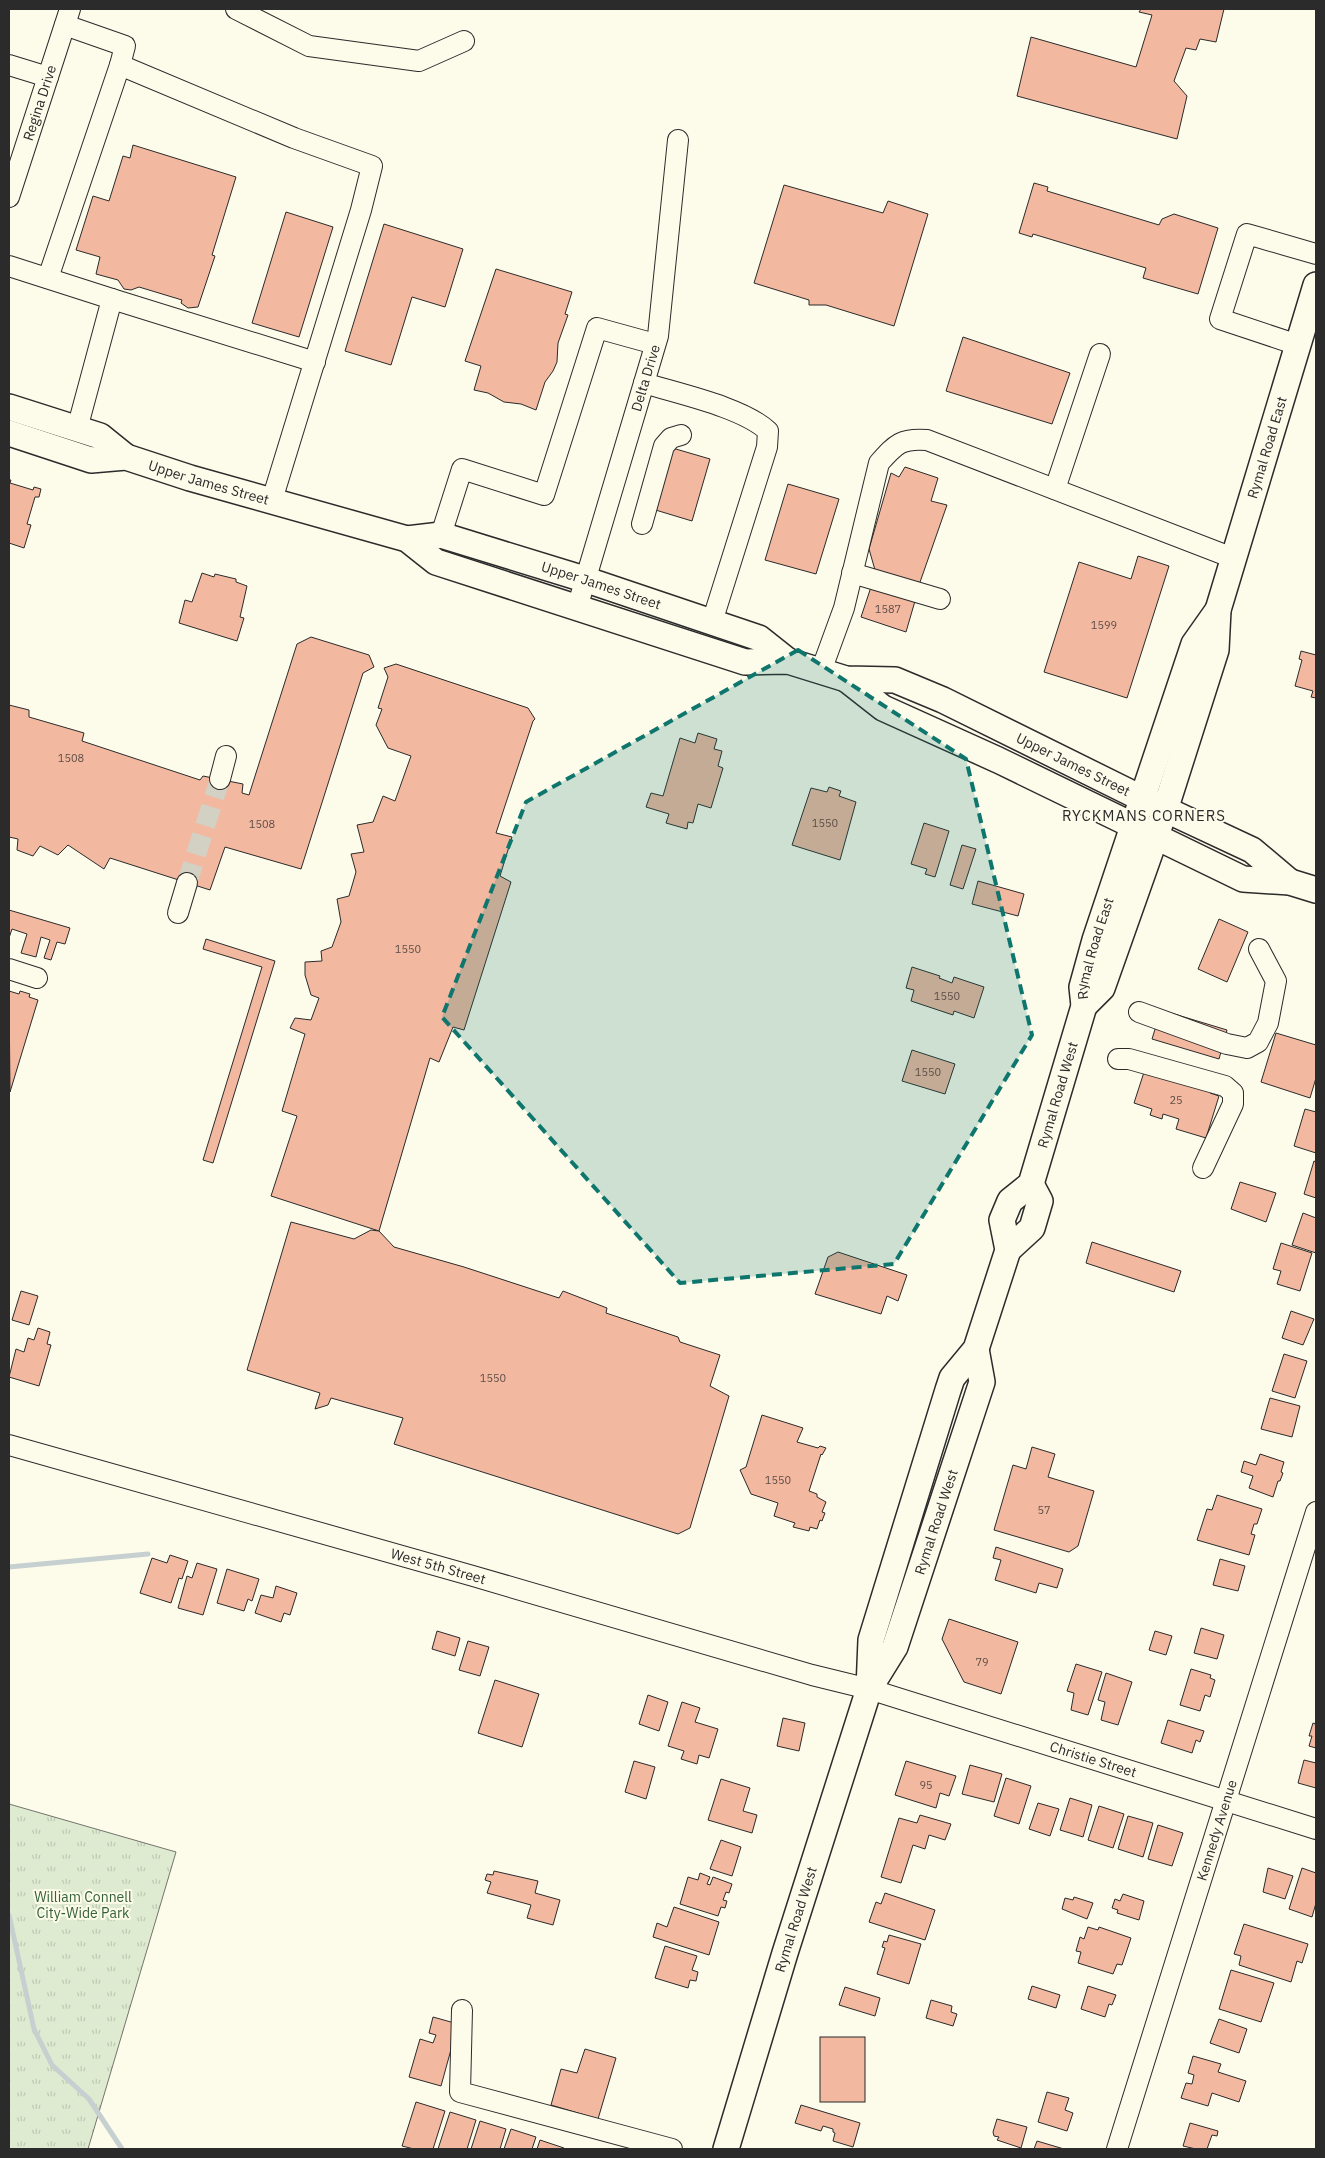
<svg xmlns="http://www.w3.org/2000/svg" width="1325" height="2158" font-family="'IBM Plex Sans',sans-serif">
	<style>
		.park { fill: url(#park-tufts); stroke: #74746e }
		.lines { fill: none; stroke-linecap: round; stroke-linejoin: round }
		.stream { stroke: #c7d0d0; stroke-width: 5 }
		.building { fill: #f2b8a0; stroke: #2b2b2b }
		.minor-tunnel { stroke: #d3d1c4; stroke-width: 20; stroke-dasharray: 20 10; stroke-linecap: butt }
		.minor-casing { stroke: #2b2b2b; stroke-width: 22 }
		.major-casing { stroke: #2b2b2b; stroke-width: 28 }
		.minor { stroke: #fdfbea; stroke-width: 20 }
		.major { stroke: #fdfbea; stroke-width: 25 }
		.marked { fill: #0f766e; fill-opacity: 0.2; stroke: #0f766e; stroke-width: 4; stroke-dasharray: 10 6; stroke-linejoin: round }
		.labels { text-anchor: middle; stroke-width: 4; stroke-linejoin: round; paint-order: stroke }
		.number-label { font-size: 11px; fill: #5d4e48 }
		.street-label { font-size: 14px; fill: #2b2b2b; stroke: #fdfbea }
		.park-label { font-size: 14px; fill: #34623c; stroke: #fdfbea }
		.neighbourhood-label { font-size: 15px; letter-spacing: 1px; fill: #2b2b2b; stroke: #fdfbea }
	</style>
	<defs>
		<pattern id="park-tufts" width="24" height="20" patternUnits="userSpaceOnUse" patternTransform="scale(1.25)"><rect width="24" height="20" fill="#deebd1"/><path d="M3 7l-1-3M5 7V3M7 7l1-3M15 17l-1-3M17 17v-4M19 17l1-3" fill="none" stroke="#bfcab4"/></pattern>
	</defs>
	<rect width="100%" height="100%" fill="#fdfbea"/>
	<!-- park -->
	<polygon class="park" points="9,1804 176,1852 88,2149 9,2149"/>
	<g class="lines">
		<!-- stream -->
		<g class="stream">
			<polyline points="9,1567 148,1554"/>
			<polyline points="9,1915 34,2029 52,2065 89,2099 122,2149"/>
		</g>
	</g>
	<!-- building -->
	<g class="building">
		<polygon points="1141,9 1224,9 1216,42 1200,39 1196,50 1186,48 1174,81 1187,96 1177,139 1017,96 1031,37 1136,67 1152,15 1139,12"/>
		<polygon points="133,145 236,177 212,255 215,256 198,307 188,308 181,303 182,300 139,287 131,290 124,289 118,280 96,274 100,257 76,250 93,196 109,201 123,156 130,158"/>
		<polygon points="1034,183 1048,187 1047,191 1159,225 1162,219 1174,214 1218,228 1198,294 1143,278 1146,268 1033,234 1032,237 1019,233"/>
		<polygon points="784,185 883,213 888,201 928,214 894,326 826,305 809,305 809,300 754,283"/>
		<polygon points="286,212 333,227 299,337 252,323"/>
		<polygon points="384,224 463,249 445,307 412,297 391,365 345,351"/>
		<polygon points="496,269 572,292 565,314 568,315 558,343 557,362 553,371 545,382 536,410 521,404 504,402 488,393 474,390 481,366 465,361"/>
		<polygon points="963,337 1070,373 1052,424 946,391"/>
		<polygon points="669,447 710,459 692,521 639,505"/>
		<polygon points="905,467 938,478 931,501 947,505 919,585 875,570 869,549 891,473 899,477"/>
		<polygon points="9,480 11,480 10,483 33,490 34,487 41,489 39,497 35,497 27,524 31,525 24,548 9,543"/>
		<polygon points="788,484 839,499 816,574 765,560"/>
		<polygon points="1138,556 1169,566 1127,698 1044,672 1079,562 1131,579"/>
		<polygon points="202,573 214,577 215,574 236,579 236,582 247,586 240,617 244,618 237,641 179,623 185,600 192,602"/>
		<polygon points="871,587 915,601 906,632 861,617"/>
		<polygon points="311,637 369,655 374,667 363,673 301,869 225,847 210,890 110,858 104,869 68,845 58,855 40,846 33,856 17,850 18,839 9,837 9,705 29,710 29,717 84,733 82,741 200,780 203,776 243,784 242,793 249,795 297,644"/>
		<polygon points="1301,651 1316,655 1316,698 1311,697 1313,691 1295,686 1302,660 1299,659"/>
		<polygon points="396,664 528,708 535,719 533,721 496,833 512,837 500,876 511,882 464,1030 453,1027 439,1062 430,1058 379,1231 271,1196 297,1116 282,1111 305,1034 290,1028 295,1018 311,1020 319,998 311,995 305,975 305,962 322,961 321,951 332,947 341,922 337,899 349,896 356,872 351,854 364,852 357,825 373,822 383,796 395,801 411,756 388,748 376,725 382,709 378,708 388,677 384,668"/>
		<polygon points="698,733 717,739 714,749 722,751 718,766 723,768 711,808 698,804 693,823 688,822 687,829 666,823 669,814 646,807 651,793 663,796 680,738 695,743"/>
		<polygon points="829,787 841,791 839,796 856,802 840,860 792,845 811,788 827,792"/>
		<polygon points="924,823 949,831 935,877 925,874 927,869 911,864"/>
		<polygon points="962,845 976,849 963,889 950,885"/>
		<polygon points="978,881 1024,894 1018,916 972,904"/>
		<polygon points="9,910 70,928 65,944 57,942 51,960 44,958 50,940 41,937 36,957 21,953 27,934 12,929 9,938"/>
		<polygon points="1219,919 1248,932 1227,982 1198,969"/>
		<polygon points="206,939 275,961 213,1163 203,1160 262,967 203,949"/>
		<polygon points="912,967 940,976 939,978 952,983 954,977 984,987 974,1018 954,1011 953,1015 911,1001 914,990 906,988"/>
		<polygon points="9,991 19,994 20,991 30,994 29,997 38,1000 10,1092"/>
		<polygon points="1161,1010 1227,1030 1219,1059 1152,1039"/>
		<polygon points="1276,1033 1316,1045 1316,1078 1310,1098 1261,1082"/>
		<polygon points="912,1050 955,1064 945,1094 902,1081"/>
		<polygon points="1146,1066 1212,1087 1210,1093 1219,1096 1206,1138 1176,1129 1179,1119 1163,1114 1162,1119 1150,1115 1152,1109 1134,1103"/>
		<polygon points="1305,1109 1316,1112 1316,1153 1294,1146"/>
		<polygon points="1314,1161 1316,1162 1316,1198 1304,1194"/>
		<polygon points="1240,1182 1276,1193 1266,1222 1231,1209"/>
		<polygon points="1303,1213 1316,1218 1316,1253 1292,1245"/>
		<polygon points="291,1222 354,1239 371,1230 379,1231 394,1247 464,1267 559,1298 563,1291 607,1308 606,1313 678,1337 680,1342 720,1355 710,1386 729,1396 690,1528 678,1534 394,1444 403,1418 331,1398 328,1405 315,1409 320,1393 247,1370"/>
		<polygon points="1092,1242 1181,1271 1174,1292 1086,1263"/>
		<polygon points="1281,1243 1312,1253 1300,1291 1277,1284 1281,1271 1273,1269"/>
		<polygon points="838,1252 907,1275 898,1301 887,1296 881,1314 815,1294 828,1257"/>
		<polygon points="21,1291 38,1296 29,1325 12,1320"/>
		<polygon points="1291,1311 1314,1319 1303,1345 1282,1338"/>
		<polygon points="38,1328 50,1332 47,1344 51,1345 39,1386 9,1377 16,1349 24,1352 28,1338 34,1340"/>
		<polygon points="1284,1354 1307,1361 1295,1398 1272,1391"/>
		<polygon points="1270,1398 1300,1406 1292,1437 1261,1429"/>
		<polygon points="762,1415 803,1428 797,1442 818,1448 820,1446 826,1448 822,1455 821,1454 809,1491 817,1494 817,1497 826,1502 822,1512 825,1513 822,1521 820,1520 817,1529 810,1527 809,1531 793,1527 795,1523 774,1516 778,1503 751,1494 740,1470 746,1467"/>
		<polygon points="1032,1447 1055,1454 1048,1477 1094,1491 1078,1546 1069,1552 994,1530 1013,1465 1026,1469"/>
		<polygon points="1260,1454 1284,1462 1281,1472 1283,1473 1280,1481 1278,1481 1273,1497 1249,1488 1253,1476 1241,1472 1244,1461 1256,1465"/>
		<polygon points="1217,1495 1262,1509 1257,1524 1254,1524 1251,1534 1255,1535 1249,1555 1197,1540 1207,1509 1212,1510"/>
		<polygon points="996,1547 1063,1569 1057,1588 1039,1583 1036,1593 995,1580 1001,1560 993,1558"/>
		<polygon points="170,1555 188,1561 182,1579 179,1578 171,1603 140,1593 152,1558 167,1563"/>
		<polygon points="1220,1559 1245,1566 1238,1591 1213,1585"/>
		<polygon points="197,1563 217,1569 203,1615 178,1608 187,1576 192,1578"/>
		<polygon points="227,1569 259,1579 252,1601 248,1599 244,1611 217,1603"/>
		<polygon points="276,1586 297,1593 290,1615 284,1613 281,1622 255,1613 261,1595 273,1598"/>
		<polygon points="949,1619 1018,1642 1001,1694 964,1682 942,1639"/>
		<polygon points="1201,1628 1224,1635 1217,1659 1194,1653"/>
		<polygon points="437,1631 460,1638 455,1656 432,1649"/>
		<polygon points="1155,1631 1172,1636 1166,1655 1149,1650"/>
		<polygon points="468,1641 489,1647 480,1676 459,1670"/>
		<polygon points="1076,1664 1102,1672 1088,1715 1071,1710 1074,1693 1067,1691"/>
		<polygon points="1191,1669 1211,1675 1210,1678 1215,1680 1210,1697 1205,1695 1200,1711 1180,1705"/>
		<polygon points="1106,1673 1132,1682 1118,1725 1101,1720 1105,1702 1098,1700"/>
		<polygon points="495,1680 539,1694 522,1747 478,1733"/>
		<polygon points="648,1695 668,1702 659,1731 639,1724"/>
		<polygon points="682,1702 700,1708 695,1722 718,1729 709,1758 699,1755 697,1764 681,1759 684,1751 668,1746"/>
		<polygon points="783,1718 805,1723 799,1751 777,1746"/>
		<polygon points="1168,1720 1204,1731 1200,1742 1196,1740 1192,1753 1161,1743"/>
		<polygon points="1316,1720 1316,1748 1309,1746 1312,1736 1309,1736 1313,1723 1315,1724"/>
		<polygon points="1304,1760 1316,1763 1316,1788 1298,1783"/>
		<polygon points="634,1761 655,1767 646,1799 625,1792"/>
		<polygon points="906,1761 956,1776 949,1796 940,1793 936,1808 895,1795"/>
		<polygon points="970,1765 1002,1774 994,1802 962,1794"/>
		<polygon points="1006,1778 1031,1786 1019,1824 994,1816"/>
		<polygon points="721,1779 750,1788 743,1811 757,1815 752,1833 708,1820"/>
		<polygon points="1070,1798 1092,1805 1083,1837 1060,1830"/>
		<polygon points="1038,1803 1059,1809 1050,1836 1029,1829"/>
		<polygon points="1099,1806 1124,1814 1113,1848 1088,1840"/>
		<polygon points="920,1815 951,1824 945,1840 929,1835 925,1849 913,1845 901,1883 881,1877 899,1818 917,1823"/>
		<polygon points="1128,1816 1153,1823 1143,1857 1118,1849"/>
		<polygon points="1158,1825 1183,1833 1172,1866 1148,1859"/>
		<polygon points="721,1840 741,1847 732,1876 710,1869"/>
		<polygon points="1268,1868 1293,1876 1285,1899 1263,1892"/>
		<polygon points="1302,1868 1316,1873 1316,1903 1312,1917 1289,1909"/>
		<polygon points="494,1871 538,1881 535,1893 560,1900 553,1925 527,1918 531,1905 487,1893 491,1882 485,1880 487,1874 493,1875"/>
		<polygon points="700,1873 710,1877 707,1884 710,1885 713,1877 732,1884 729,1893 726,1892 723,1900 727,1901 725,1908 721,1907 718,1916 680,1904 688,1877 698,1880"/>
		<polygon points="885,1893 935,1910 925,1940 869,1922 876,1902 881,1904"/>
		<polygon points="1123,1894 1144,1901 1139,1920 1117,1913 1118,1910 1112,1908 1115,1899 1120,1901"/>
		<polygon points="1074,1897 1093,1903 1087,1919 1062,1909 1065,1898 1073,1900"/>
		<polygon points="674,1907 719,1922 709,1955 653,1937 657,1923 667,1927"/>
		<polygon points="1244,1924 1308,1944 1302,1963 1297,1961 1291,1982 1239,1965 1241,1956 1234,1954"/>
		<polygon points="1088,1927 1098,1930 1099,1927 1131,1938 1122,1965 1117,1964 1113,1974 1078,1963 1081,1952 1076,1951 1080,1937 1084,1939"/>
		<polygon points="889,1935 921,1944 909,1984 877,1974 885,1948 882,1947 884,1941 887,1942"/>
		<polygon points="665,1946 697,1956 692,1970 698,1972 696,1981 690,1980 688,1988 655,1978"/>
		<polygon points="1231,1970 1274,1983 1261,2022 1219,2009"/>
		<polygon points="1032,1986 1060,1995 1056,2008 1028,1999"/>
		<polygon points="1088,1986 1116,1995 1112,2005 1109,2004 1105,2017 1081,2009"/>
		<polygon points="845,1987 880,1998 875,2016 839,2005"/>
		<polygon points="931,2000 952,2006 951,2012 957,2014 953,2026 926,2018"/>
		<polygon points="433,2017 458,2024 441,2086 409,2077 420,2039 433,2043 436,2035 429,2033"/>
		<polygon points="1219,2019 1247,2029 1239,2053 1210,2043"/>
		<rect x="820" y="2037" width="45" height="65"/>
		<polygon points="585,2049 616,2058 598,2119 551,2105 561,2069 577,2073"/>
		<polygon points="1193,2056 1221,2064 1218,2072 1246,2081 1239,2102 1212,2093 1208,2106 1181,2098 1186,2083 1192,2084 1194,2075 1188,2073"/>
		<polygon points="1047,2092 1069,2098 1065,2110 1073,2113 1067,2131 1038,2122"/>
		<polygon points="416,2102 445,2111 433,2149 414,2149 402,2146"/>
		<polygon points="801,2105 860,2123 853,2147 833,2141 835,2133 833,2132 833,2129 823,2126 821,2131 795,2123"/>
		<polygon points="450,2112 476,2120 467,2149 438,2149"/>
		<polygon points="997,2119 1027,2127 1021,2148 997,2140 999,2137 994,2136 993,2132"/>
		<polygon points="480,2121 506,2129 500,2149 471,2149"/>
		<polygon points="1190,2123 1218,2131 1217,2136 1212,2135 1207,2149 1196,2149 1183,2146"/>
		<polygon points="511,2129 536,2137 532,2149 504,2149"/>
		<polygon points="540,2140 564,2148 563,2149 537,2149"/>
		<polygon points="1037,2141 1064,2149 1034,2149"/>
	</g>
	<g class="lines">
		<!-- minor-tunnel -->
		<polyline class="minor-tunnel" points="187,883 220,779"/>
		<defs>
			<g id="minor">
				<polyline points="236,9 309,46 419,61 464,41"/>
				<polyline points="65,25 125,46 120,65"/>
				<polyline points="9,65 48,77"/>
				<path id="s1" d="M9 197 70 9"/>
				<polyline points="9,266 112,299 77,429"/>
				<polyline points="48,278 120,65 294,138 372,166 361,210 272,500"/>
				<polyline points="112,299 315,362"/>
				<polyline points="1298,345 1220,319 1247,234 1316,254"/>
				<path d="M644 383C679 394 742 407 768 431L767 447 712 622"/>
				<polyline points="1055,489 1100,354"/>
				<polyline points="642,524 664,446 671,438 681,435"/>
				<polyline points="441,535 462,469 544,495 597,328 655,344"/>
				<polyline points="852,573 940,599"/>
				<path id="s2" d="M577 608 658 336 678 140"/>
				<path d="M821 671 844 608 879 463C896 444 901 438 927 440L1233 558"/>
				<polyline points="220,779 226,756"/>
				<polyline points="178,913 187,883"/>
				<polyline points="9,969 37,978"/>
				<polyline points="1139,1012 1227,1044 1247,1048 1258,1042 1268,1023 1276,981 1259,949"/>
				<polyline points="1118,1059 1129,1059 1225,1086 1233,1093 1233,1104 1203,1168"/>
				<path id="s3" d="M9 1445 473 1576 812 1675 869 1689 1316 1829"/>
				<polyline points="462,2010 460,2092 672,2149"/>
				<path id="s4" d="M1117 2149 1316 1512"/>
			</g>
			<g id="major">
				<polyline points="9,407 100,436 126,457"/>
				<path id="s5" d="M9 433 91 460 126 457 190 478 407 539 436 562 745 662 788 661 846 679 895 680 943 700 1143 799 1252 850 1290 882"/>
				<path id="s6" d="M407 539 441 535 584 579 759 638 788 661"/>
				<polyline points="846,679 883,708 998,760 1243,879 1290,882 1316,890"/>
				<path id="s7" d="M1084 1006 1102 988 1165 810 1216 650 1218 610 1316 285"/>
				<polyline points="1008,1250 1032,1228 1040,1201 1031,1184"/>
				<path id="s8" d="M869 1689 895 1647 982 1382 976 1349"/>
				<path id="s9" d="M726 2149 785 1953 869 1689 871 1640 948 1390 952 1378 976 1349 1008 1250 1002 1220 1010 1201 1031 1184 1084 1006 1082 987 1095 940 1194 644 1218 610"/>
			</g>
		</defs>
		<!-- minor casing -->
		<use href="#minor" class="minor-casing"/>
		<!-- major casing -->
		<use href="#major" class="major-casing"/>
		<!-- minor -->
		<use href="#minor" class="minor"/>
		<!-- major -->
		<use href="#major" class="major"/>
	</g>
	<!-- marked area -->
	<path class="marked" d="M798 650 966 759 1032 1035 894 1264 680 1283 442 1017 526 802Z"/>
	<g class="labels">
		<!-- number labels -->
		<g class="number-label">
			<text x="888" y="613">1587</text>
			<text x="1104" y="629">1599</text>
			<text x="71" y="762">1508</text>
			<text x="825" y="827">1550</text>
			<text x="262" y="828">1508</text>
			<text x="408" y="953">1550</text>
			<text x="947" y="1000">1550</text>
			<text x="928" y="1076">1550</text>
			<text x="1176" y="1104">25</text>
			<text x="493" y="1382">1550</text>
			<text x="778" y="1484">1550</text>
			<text x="1044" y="1514">57</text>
			<text x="982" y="1666">79</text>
			<text x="926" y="1789">95</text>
		</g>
		<!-- street labels -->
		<g class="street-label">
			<text dy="5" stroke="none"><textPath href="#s1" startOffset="99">Regina Drive</textPath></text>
			<text dy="5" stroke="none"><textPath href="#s2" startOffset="240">Delta Drive</textPath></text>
			<text dy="5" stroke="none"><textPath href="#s7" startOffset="592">Rymal Road East</textPath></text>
			<text dy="5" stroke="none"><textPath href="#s5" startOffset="208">Upper James Street</textPath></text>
			<text dy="5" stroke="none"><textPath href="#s6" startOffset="202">Upper James Street</textPath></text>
			<text dy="5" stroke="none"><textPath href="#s5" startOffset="1126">Upper James Street</textPath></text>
			<text dy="5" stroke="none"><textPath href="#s9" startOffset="1270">Rymal Road East</textPath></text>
			<text dy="5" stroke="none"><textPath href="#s9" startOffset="1118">Rymal Road West</textPath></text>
			<text dy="5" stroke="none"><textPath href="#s8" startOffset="181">Rymal Road West</textPath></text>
			<text dy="5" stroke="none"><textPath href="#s3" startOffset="446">West 5th Street</textPath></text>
			<text dy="5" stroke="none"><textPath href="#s3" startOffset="1129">Christie Street</textPath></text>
			<text dy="5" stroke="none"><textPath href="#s4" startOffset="334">Kennedy Avenue</textPath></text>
			<text dy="5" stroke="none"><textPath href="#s9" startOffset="240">Rymal Road West</textPath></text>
		</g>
		<!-- park labels -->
		<g class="park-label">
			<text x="83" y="1902">William Connell<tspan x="83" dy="16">City-Wide Park</tspan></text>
		</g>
		<!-- neighbourhood labels -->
		<g class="neighbourhood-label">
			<text x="1144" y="821">RYCKMANS CORNERS</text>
		</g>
	</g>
	<!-- border -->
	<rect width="1325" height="2158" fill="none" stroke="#2b2b2b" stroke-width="20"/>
</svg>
